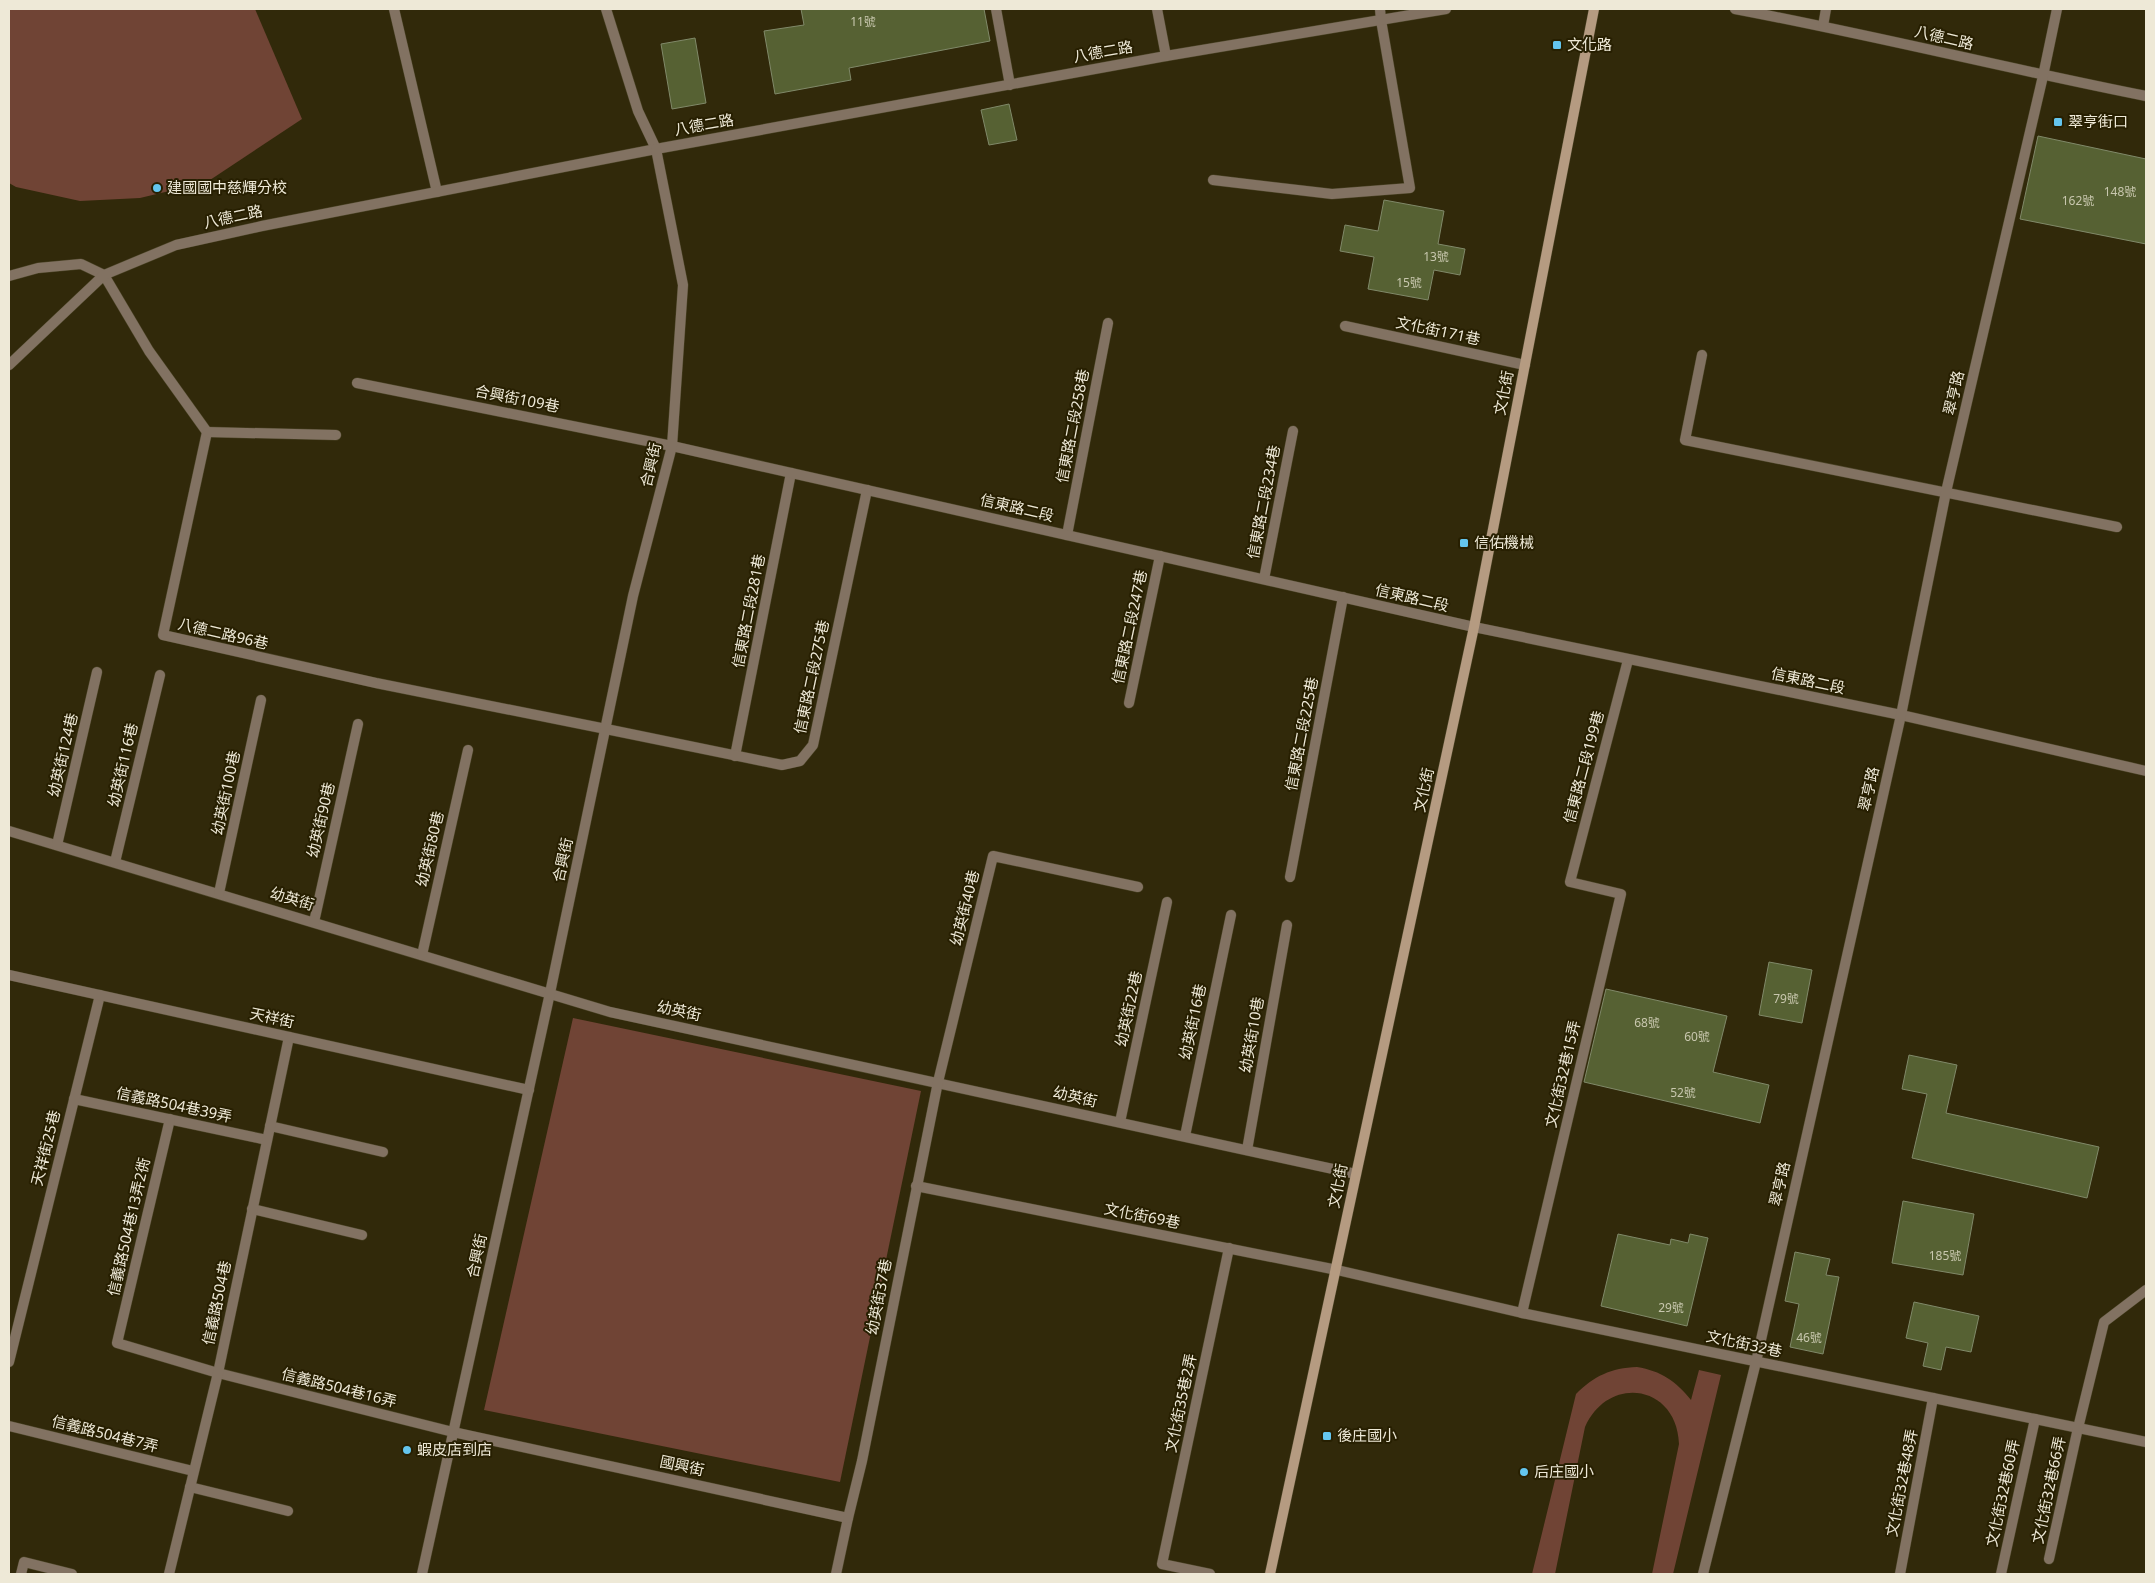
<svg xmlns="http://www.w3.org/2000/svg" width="2155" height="1583" font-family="'Noto Sans','Noto Sans TC',sans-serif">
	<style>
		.green { fill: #704435 }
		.building { fill: #566133; stroke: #808969 }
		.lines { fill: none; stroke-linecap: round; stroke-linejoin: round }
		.lane-casing { stroke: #4b4427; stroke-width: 11 }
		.street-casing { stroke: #4b4427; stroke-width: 11 }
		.secondary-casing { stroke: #4b4427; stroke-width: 11 }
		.lane { stroke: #827262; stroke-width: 10 }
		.street { stroke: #827262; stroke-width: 10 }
		.secondary { stroke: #b59b81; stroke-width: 10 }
		.poi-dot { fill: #64c5ee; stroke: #271f01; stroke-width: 2 }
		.labels { text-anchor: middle; stroke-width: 4; stroke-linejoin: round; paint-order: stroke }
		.number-label { font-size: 12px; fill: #c8c7ae }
		.street-label { font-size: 15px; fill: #eee9d7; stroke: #271f01 }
		.poi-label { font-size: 15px; fill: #eee9d7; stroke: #271f01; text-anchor: start }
	</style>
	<rect width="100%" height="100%" fill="#31290a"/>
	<!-- green -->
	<g class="green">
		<polygon points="9,9 255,9 302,119 207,182 140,198 80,201 16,187 9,183"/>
		<polygon points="573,1018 921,1091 840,1482 484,1410"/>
		<path d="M1637 1367C1661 1371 1676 1381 1691 1400L1699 1370 1721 1375 1673 1574H1652L1679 1444C1677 1385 1609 1374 1585 1427L1555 1574H1532L1576 1394C1594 1376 1611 1368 1637 1367Z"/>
	</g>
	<!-- building -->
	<g class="building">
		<polygon points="801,9 984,9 990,41 849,68 851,80 775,94 764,31 804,25"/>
		<polygon points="695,38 706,103 672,109 661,44"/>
		<polygon points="1009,104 1017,140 989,145 981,110"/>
		<polygon points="2038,136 2146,159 2146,244 2020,219"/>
		<polygon points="1384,200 1444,211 1438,244 1465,249 1460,275 1434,270 1428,300 1368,289 1374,257 1340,251 1345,225 1378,231"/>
		<polygon points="1769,962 1812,970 1802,1023 1759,1015"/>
		<polygon points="1606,989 1727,1016 1713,1072 1769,1085 1760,1123 1584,1082"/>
		<polygon points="1909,1055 1957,1065 1946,1113 2099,1147 2087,1198 1912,1158 1927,1094 1902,1089"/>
		<polygon points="1903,1201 1974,1214 1963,1275 1892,1263"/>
		<polygon points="1618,1234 1670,1245 1671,1239 1688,1243 1690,1234 1708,1238 1687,1326 1601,1306"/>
		<polygon points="1795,1252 1830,1259 1826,1275 1839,1277 1823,1354 1790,1347 1799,1304 1785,1301"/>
		<polygon points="1914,1302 1979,1316 1971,1352 1946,1347 1941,1370 1923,1366 1928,1343 1906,1338"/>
	</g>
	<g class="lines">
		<defs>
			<g id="lane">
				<polyline points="394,9 437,192"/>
				<polyline points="606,9 638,111 656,149"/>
				<polyline points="996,9 1010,85"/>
				<polyline points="1157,9 1166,56"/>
				<polyline points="1213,180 1332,194 1410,188 1381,20"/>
				<polyline points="9,276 38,268 81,264 104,275 149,351 207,432 163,635 376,683 606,729"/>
				<polyline points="1345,326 1525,365"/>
				<polyline points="207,432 336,435"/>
				<polyline points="1067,535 1108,323"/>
				<polyline points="1129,703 1160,556"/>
				<polyline points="735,756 791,473"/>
				<polyline points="938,1082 993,856 1138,887"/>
				<polyline points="74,1099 267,1140"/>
				<polyline points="170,1119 117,1343 218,1373 453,1432"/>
				<polyline points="1120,1122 1167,902"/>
				<polyline points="270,1126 383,1152"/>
				<polyline points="1185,1136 1231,915"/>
				<polyline points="1247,1150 1287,925"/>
				<polyline points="916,1186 1337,1270 1522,1313 2146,1442"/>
				<polyline points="252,1209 362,1235"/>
				<polyline points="1522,1313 1621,894 1570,882 1628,660"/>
				<polyline points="9,1362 100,995"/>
				<polyline points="9,1426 193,1471"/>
				<polyline points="190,1487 288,1511"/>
				<polyline points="2049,1559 2078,1428 2104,1322 2146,1290"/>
				<polyline points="169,1574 218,1373 289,1037"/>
				<polyline points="1210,1574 1162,1564 1229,1248"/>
				<polyline points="1900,1574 1933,1398"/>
				<polyline points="2001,1574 2035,1419"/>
			</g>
			<g id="street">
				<polyline points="1380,9 1381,20"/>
				<path d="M1735 9C1873 35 2009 69 2146 96"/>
				<polyline points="1823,26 1826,9"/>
				<polyline points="1702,355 1685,440 2117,527"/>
				<polyline points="9,365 104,275 176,245 262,226 656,149 1166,56 1446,9"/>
				<polyline points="357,383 672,446 1474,627 1901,715 2146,771"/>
				<polyline points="1264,579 1293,431"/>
				<polyline points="606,729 782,765 800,761 813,745 867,490"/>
				<polyline points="9,831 610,1012 1356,1174"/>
				<polyline points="57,845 97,672"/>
				<polyline points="115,862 160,675"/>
				<polyline points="1290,877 1343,597"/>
				<polyline points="219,893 261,700"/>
				<polyline points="314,922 358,724"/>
				<polyline points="422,955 468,750"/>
				<polyline points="9,975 529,1090"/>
				<polyline points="453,1432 848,1518 836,1574"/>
				<polyline points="848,1518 862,1461 938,1082"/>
				<polyline points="21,1574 24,1562 72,1574"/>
				<polyline points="422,1574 550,993 633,596 672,446 683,285 656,149"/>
				<polyline points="1703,1574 1756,1362 1901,715 1946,492 2043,76 2057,9"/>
			</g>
			<polyline id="secondary" points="1270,1574 1474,627 1594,9"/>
		</defs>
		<!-- lane casing -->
		<use href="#lane" class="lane-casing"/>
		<!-- street casing -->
		<use href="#street" class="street-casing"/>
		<!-- secondary casing -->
		<use href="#secondary" class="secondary-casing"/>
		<!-- lane -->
		<use href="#lane" class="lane"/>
		<!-- street -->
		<use href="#street" class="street"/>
		<!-- secondary -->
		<use href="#secondary" class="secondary"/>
	</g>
	<!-- markers -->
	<g class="poi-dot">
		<rect x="1552" y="40" width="10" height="10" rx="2.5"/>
		<rect x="2053" y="117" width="10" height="10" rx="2.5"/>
		<circle cx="157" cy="188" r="5"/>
		<rect x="1459" y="538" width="10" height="10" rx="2.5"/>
		<rect x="1322" y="1431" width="10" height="10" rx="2.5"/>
		<circle cx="407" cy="1450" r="5"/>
		<circle cx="1524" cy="1472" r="5"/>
	</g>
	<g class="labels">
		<!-- number labels -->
		<g class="number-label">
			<text x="863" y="26">11號</text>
			<text x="2120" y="196">148號</text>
			<text x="2078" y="205">162號</text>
			<text x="1436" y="261">13號</text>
			<text x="1409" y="287">15號</text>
			<text x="1786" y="1003">79號</text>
			<text x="1647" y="1027">68號</text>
			<text x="1697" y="1041">60號</text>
			<text x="1683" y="1097">52號</text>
			<text x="1945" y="1260">185號</text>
			<text x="1671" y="1312">29號</text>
			<text x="1809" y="1342">46號</text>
		</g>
		<!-- street labels -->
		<g class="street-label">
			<text transform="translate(1944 38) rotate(13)" y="5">八德二路</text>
			<text transform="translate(1103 52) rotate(-10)" y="5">八德二路</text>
			<text transform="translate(704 125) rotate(-10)" y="5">八德二路</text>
			<text transform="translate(233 217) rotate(-12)" y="5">八德二路</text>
			<text transform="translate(1438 331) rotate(12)" y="5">文化街171巷</text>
			<text transform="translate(1504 393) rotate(-79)" y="5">文化街</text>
			<text transform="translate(1954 393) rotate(-77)" y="5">翠亨路</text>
			<text transform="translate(517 399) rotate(11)" y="5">合興街109巷</text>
			<text transform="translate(1073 426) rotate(-79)" y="5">信東路二段258巷</text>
			<text transform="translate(651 465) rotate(-77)" y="5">合興街</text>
			<text transform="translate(1264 502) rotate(-79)" y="5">信東路二段234巷</text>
			<text transform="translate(1017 508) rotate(13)" y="5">信東路二段</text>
			<text transform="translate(1412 598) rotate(13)" y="5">信東路二段</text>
			<text transform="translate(749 611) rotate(-79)" y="5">信東路二段281巷</text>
			<text transform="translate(1130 627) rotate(-78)" y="5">信東路二段247巷</text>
			<text transform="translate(223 634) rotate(13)" y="5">八德二路96巷</text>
			<text transform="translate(812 677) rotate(-78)" y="5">信東路二段275巷</text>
			<text transform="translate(1808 681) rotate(12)" y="5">信東路二段</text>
			<text transform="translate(1302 734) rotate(-79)" y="5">信東路二段225巷</text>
			<text transform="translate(63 755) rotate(-77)" y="5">幼英街124巷</text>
			<text transform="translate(123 765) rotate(-77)" y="5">幼英街116巷</text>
			<text transform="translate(1584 767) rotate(-75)" y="5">信東路二段199巷</text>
			<text transform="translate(1869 789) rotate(-77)" y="5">翠亨路</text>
			<text transform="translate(1424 790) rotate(-78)" y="5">文化街</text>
			<text transform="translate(226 793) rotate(-78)" y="5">幼英街100巷</text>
			<text transform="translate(321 820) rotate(-77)" y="5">幼英街90巷</text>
			<text transform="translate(430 849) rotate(-77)" y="5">幼英街80巷</text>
			<text transform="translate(563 860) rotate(-78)" y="5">合興街</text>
			<text transform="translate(292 899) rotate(17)" y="5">幼英街</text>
			<text transform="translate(965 908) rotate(-76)" y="5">幼英街40巷</text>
			<text transform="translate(1129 1009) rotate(-78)" y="5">幼英街22巷</text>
			<text transform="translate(679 1011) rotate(12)" y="5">幼英街</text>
			<text transform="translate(272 1018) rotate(12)" y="5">天祥街</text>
			<text transform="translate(1193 1022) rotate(-78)" y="5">幼英街16巷</text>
			<text transform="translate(1252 1035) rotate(-80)" y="5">幼英街10巷</text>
			<text transform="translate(1563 1074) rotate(-77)" y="5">文化街32巷15弄</text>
			<text transform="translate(1075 1097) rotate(13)" y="5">幼英街</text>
			<text transform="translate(174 1105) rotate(12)" y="5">信義路504巷39弄</text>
			<text transform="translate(46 1148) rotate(-76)" y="5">天祥街25巷</text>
			<text transform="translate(1780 1184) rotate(-77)" y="5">翠亨路</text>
			<text transform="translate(1338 1186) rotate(-79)" y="5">文化街</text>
			<text transform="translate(1142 1216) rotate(11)" y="5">文化街69巷</text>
			<text transform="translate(129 1227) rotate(-77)" y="5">信義路504巷13弄2衖</text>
			<text transform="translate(477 1256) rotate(-78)" y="5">合興街</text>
			<text transform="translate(879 1297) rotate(-79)" y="5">幼英街37巷</text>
			<text transform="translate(217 1303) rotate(-78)" y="5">信義路504巷</text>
			<text transform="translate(1744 1344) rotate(12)" y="5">文化街32巷</text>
			<text transform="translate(339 1388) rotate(14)" y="5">信義路504巷16弄</text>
			<text transform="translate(1181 1403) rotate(-78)" y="5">文化街35巷2弄</text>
			<text transform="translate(105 1434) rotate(14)" y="5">信義路504巷7弄</text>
			<text transform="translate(682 1466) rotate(12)" y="5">國興街</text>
			<text transform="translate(1902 1483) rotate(-79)" y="5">文化街32巷48弄</text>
			<text transform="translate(2049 1490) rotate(-78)" y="5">文化街32巷66弄</text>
			<text transform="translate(2003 1493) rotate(-78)" y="5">文化街32巷60弄</text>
		</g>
		<!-- poi labels -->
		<g class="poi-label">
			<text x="1567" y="50">文化路</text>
			<text x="2068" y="127">翠亨街口</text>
			<text x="167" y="193">建國國中慈輝分校</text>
			<text x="1474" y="548">信佑機械</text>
			<text x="1337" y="1441">後庄國小</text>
			<text x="417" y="1455">蝦皮店到店</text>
			<text x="1534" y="1477">后庄國小</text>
		</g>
	</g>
	<!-- border -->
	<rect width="2155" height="1583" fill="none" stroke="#eee9d7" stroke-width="20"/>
</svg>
